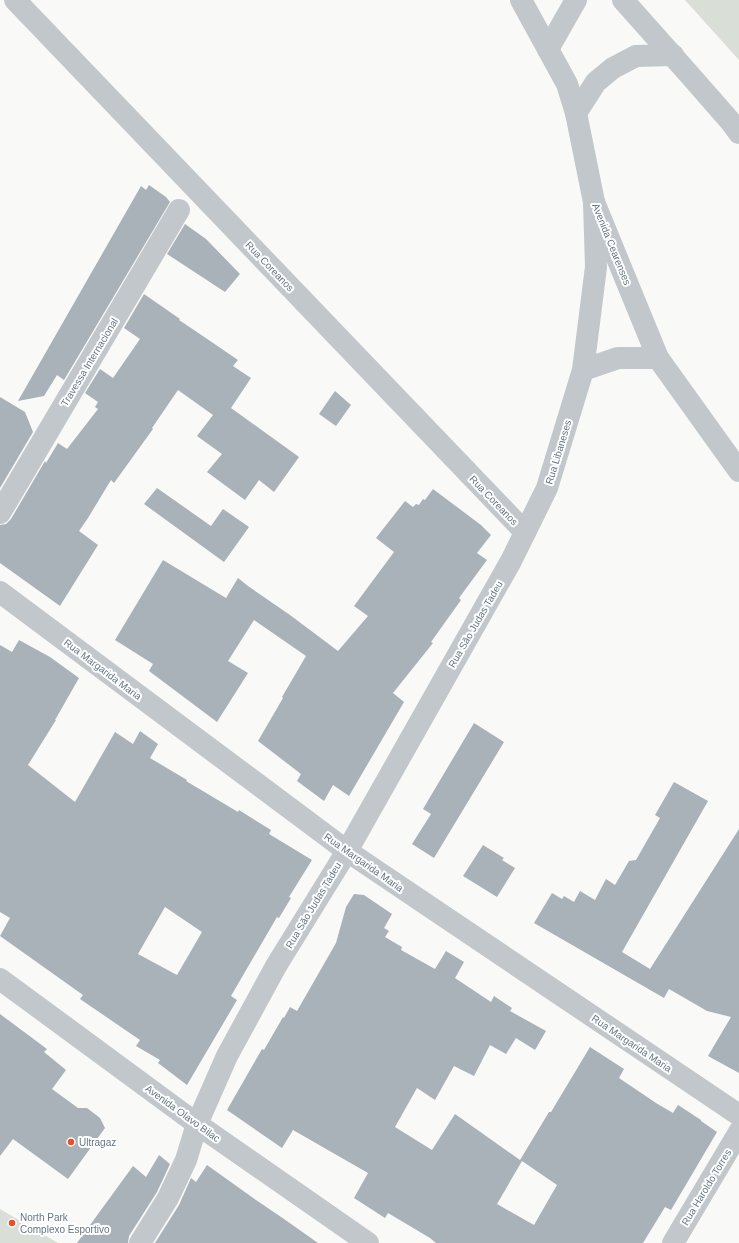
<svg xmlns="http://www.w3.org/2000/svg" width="739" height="1243" font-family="Helvetica,sans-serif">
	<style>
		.green { fill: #d9ded6 }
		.building { fill: #a9b2b8; fill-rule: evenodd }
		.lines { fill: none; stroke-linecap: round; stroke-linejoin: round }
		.minor { stroke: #c2c7cb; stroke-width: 22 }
		.tertiary { stroke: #c2c7cb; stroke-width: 22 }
		.poi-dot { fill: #e75029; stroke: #fff; stroke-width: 1.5 }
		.labels { text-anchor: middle; stroke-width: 4; stroke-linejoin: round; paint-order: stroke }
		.street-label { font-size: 10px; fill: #647682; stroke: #fff }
		.poi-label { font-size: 10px; fill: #647682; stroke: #fff; text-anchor: start }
	</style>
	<rect width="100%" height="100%" fill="#f9f9f7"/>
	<!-- green -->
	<g class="green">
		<polygon points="685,0 739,0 739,60"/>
		<polygon points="0,1209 58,1243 0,1243"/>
	</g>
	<!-- building -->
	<g class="building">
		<polygon points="149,185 166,197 170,202 64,380 57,375 44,396 18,401 141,186 146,190"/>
		<polygon points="185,224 206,239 240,274 225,292 167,254"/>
		<polygon points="144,294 180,319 179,320 194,330 238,360 233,366 251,378 231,408 299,457 274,492 259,480 245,500 207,472 222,454 197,436 213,415 178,390 152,428 153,429 114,483 111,480 88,518 79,531 98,545 60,606 0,563 0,525 6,524 11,519 45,461 46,463 58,443 67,449 98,409 95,407 98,402 85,393 100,369 113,378 140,339 124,328"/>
		<polygon points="335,391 351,405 336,426 319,414"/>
		<polygon points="0,397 25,412 33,432 0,488"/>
		<polygon points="157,488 211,526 223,509 249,527 224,562 144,504"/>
		<polygon points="433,489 481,525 491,535 477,553 487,560 459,598 461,600 431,642 433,643 393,693 404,702 349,796 333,785 324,801 297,781 301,774 258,741 283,698 282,697 306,656 254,620 228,661 248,673 217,722 149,671 153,664 115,640 163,560 226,598 238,578 248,586 290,615 338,651 368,616 354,606 394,552 376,538 405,501 413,507 416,504 419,505 423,499 425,500"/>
		<path d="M19 640 50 657 79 678 55 720H56L28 765 75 802 115 732 133 744 140 731 158 744 150 758 187 780 186 781 238 812 239 810 271 830 269 834 312 860 289 897 291 898 279 918 277 917 231 996 237 1000 187 1085 158 1063 160 1060 136 1046 140 1040 80 999 83 995 0 936 10 918 0 912V645L12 652ZM165 907 202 932 177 975 138 954Z"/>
		<polygon points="474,723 504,742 434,858 412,844 431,814 423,809"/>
		<polygon points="674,782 708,801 622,952 650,969 739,829 739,1073 708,1056 731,1017 707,1011 669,989 664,998 534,923 552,893 562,899 564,896 574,902 580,891 595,900 606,879 615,885 629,861 636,860 660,818 655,815"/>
		<polygon points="483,845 504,858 502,860 515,868 497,897 463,876"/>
		<path d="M354 894 364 895 392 914 384 928 389 931 385 937 402 947 401 950 435 969 446 951 464 962 455 978 491 1002 494 996 512 1008 510 1011 546 1031 535 1050 516 1038 506 1054 490 1045 474 1076 454 1066 435 1100 417 1088 395 1127 432 1150 455 1114 520 1160 549 1112H551L590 1047 624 1069 619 1078 656 1103 673 1113 678 1105 701 1120V1121L717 1132 671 1210 665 1207 643 1243H436L430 1238 388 1213 385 1218 354 1198 368 1173 293 1130 282 1148 227 1110 262 1049 264 1050 283 1017 284 1018 290 1007 297 1011 336 943 346 907ZM522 1161 557 1185 534 1225 497 1204Z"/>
		<polygon points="0,1014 47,1049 44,1052 66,1070 52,1089 78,1108 87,1108 100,1118 105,1128 68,1179 13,1139 0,1156"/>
		<polygon points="159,1155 170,1164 157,1192 129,1236 128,1243 77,1243 133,1166 146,1177"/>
		<polygon points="207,1165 256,1200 284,1219 318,1243 155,1243 179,1205 191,1178 196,1182"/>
	</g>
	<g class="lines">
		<!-- minor -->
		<g class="minor">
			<polyline points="15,0 525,532"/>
			<polyline points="521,0 567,84 576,113 594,202 658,358 739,471"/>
			<polyline points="623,0 688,73 731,122 739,133"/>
			<polyline points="548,49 576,0"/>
			<polyline points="576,113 596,82 613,68 636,56 673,55"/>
			<polyline points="583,370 618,358 658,358"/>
			<polyline points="0,513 179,210"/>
			<polyline points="0,592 347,851 739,1115"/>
			<polyline points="140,1243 168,1198 186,1160 197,1124 227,1056 276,966 347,851 511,561 547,488 583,370 596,267 594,202"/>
			<polyline points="673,1243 739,1132"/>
		</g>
		<!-- tertiary -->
		<polyline class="tertiary" points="0,979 197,1124 368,1243"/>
	</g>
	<!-- markers -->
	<g class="poi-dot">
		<circle cx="71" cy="1142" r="4"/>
		<circle cx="12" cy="1223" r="4"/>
	</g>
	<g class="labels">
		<!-- street labels -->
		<g class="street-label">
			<text transform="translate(612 244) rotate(68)" y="4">Avenida Cearenses</text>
			<text transform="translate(270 266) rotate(46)" y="4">Rua Coreanos</text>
			<text transform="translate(89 362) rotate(-59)" y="4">Travessa Internacional</text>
			<text transform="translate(558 452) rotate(-73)" y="4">Rua Libaneses</text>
			<text transform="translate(494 500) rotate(46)" y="4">Rua Coreanos</text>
			<text transform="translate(475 624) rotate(-60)" y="4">Rua São Judas Tadeu</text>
			<text transform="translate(103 669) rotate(37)" y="4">Rua Margarida Maria</text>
			<text transform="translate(364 862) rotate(35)" y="4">Rua Margarida Maria</text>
			<text transform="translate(313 905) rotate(-59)" y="4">Rua São Judas Tadeu</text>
			<text transform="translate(632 1043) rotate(34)" y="4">Rua Margarida Maria</text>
			<text transform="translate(183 1113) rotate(36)" y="4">Avenida Olavo Bilac</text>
			<text transform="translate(706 1187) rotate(-59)" y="4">Rua Haroldo Torres</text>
		</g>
		<!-- poi labels -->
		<g class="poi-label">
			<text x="79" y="1146">Ultragaz</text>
			<text x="20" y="1221">North Park<tspan x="20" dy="12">Complexo Esportivo</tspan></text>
		</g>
	</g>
</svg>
